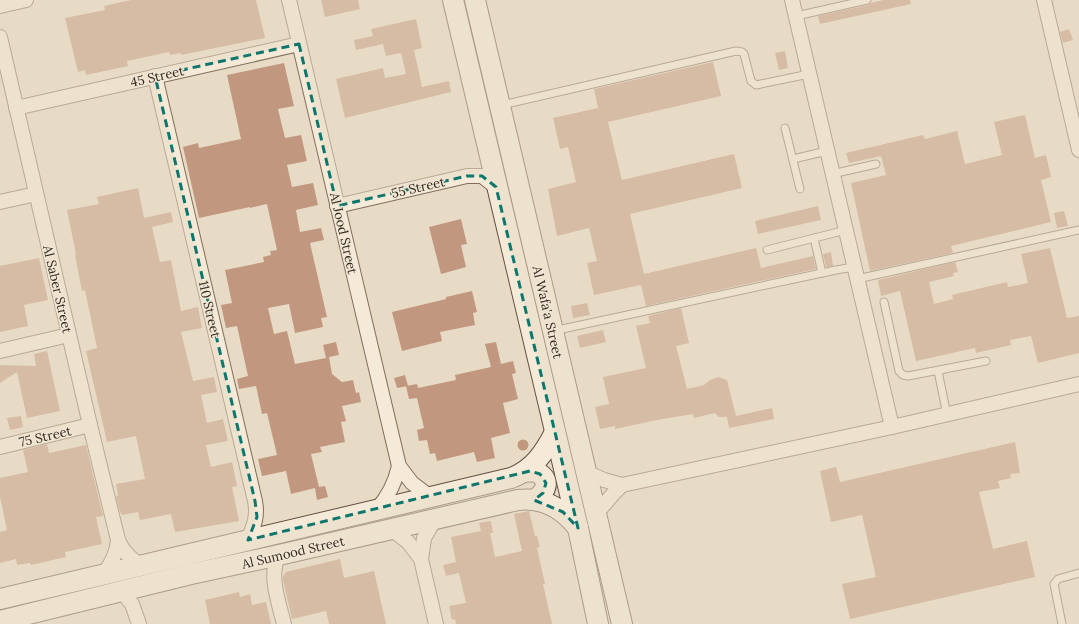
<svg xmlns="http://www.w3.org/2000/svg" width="1079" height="624" font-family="Lora,serif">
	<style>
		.building { fill: #c2977f }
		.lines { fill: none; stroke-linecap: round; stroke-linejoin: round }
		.lane-casing { stroke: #816e5d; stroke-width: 9 }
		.street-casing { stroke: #816e5d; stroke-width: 16 }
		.secondary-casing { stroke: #634f40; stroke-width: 22 }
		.lane { stroke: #f4ead7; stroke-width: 7 }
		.street { stroke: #f4ead7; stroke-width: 14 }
		.secondary { stroke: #f4ead7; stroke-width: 20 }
		.marked { fill: none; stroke: #0f766e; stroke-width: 3; stroke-dasharray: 8 5; stroke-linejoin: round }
		.labels { text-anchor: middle; stroke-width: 3; stroke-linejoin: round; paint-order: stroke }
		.street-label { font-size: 13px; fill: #33281f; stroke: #f1e6d4 }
	</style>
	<rect width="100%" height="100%" fill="#e8dbc5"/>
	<!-- building -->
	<g class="building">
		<polygon points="131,0 256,0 265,38 181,55 181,53 170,55 169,52 127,61 128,66 86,75 85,70 78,72 65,18 105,10 104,6"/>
		<polygon points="321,0 358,0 360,9 325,17"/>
		<polygon points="883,0 910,0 911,4 820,24 818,16 868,5 871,3"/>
		<polygon points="416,19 422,48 414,50 422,87 449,81 451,92 345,118 336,79 383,68 385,78 406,74 401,53 386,56 383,44 356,50 354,40 373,36 371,29"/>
		<polygon points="1069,29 1073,40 1063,43 1060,32"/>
		<polygon points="785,51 788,68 779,70 775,53"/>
		<polygon points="713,62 721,96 608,122 622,180 734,154 742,188 630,214 644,274 756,248 761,268 813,256 816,269 646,306 641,285 594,295 587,263 597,261 589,228 557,236 548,189 576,182 568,147 560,149 553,118 598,108 594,89"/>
		<polygon points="284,63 294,106 278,109 285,138 301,135 307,161 287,165 292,187 313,183 318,205 296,210 300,232 321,228 324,240 310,243 327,317 321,318 323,327 295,333 289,304 268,308 274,334 287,331 295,364 326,358 323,345 336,342 339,355 329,357 332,374 342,382 353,380 356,393 359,392 361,402 342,406 346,421 341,422 345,442 320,447 322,452 311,454 319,487 325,486 328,497 317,500 315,488 291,494 286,471 262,476 258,459 277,455 267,413 262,414 256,386 239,389 237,379 248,376 237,326 226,328 221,305 232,303 225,270 264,262 263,257 271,255 270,251 277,250 267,204 250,208 250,207 199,218 183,147 198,143 199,148 241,139 227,75"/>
		<polygon points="1025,115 1035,158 1046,155 1051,177 1041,180 1051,222 951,246 953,253 870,271 851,183 886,175 881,156 849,163 846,153 923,135 925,139 957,131 965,164 1002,155 994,122"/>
		<polygon points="138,188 144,218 171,212 173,222 152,227 160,262 171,260 181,311 198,307 202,328 181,332 193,381 214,377 217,392 201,395 207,423 223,419 228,441 206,445 211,467 232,462 237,486 232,487 239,521 175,532 171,514 140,520 138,512 122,515 120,512 116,497 118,495 116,484 145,479 136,436 107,442 86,351 97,348 85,290 82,291 75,255 76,254 67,210 99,204 97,197"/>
		<polygon points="818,206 821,220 758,234 755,221"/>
		<polygon points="1064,211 1068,226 1057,228 1054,213"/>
		<polygon points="461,219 467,244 461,245 466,267 441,274 429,227"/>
		<polygon points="1050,248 1067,318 1079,316 1079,353 1038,363 1031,336 1010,340 1011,345 976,353 975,348 916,361 900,291 881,296 878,280 955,262 958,272 953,273 954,276 929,282 934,304 953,299 952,295 1007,282 1008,287 1028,283 1021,254"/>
		<polygon points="831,252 833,266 826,267 823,254"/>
		<polygon points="39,258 48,300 24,305 28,326 0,332 0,266"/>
		<polygon points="472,291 477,312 473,313 475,325 440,332 442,341 402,351 392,312 446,299 446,297"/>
		<polygon points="587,303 590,315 573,318 571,306"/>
		<polygon points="681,308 689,343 676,346 687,389 704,385 710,380 718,377 727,380 736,416 772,408 774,419 729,428 727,417 719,417 715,413 694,418 693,414 657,420 615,429 615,426 600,429 595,407 609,404 603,377 646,368 636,326 650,323 648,316"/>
		<polygon points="603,330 606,342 580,348 577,336"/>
		<polygon points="496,342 501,364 513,361 516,373 512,374 518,399 503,403 510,433 491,438 495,458 477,462 474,452 437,461 435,453 430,454 427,440 419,441 417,430 424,428 417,398 409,399 406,386 417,384 418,388 456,380 455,375 491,367 485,344"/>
		<polygon points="47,351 60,411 27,418 17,372 0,383 0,365 36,366 34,354"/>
		<polygon points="405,375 408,386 397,388 394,378"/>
		<polygon points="21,416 23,427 10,430 7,418"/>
		<circle cx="523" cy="445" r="5.5"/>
		<polygon points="1015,442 1020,473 1010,474 1011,478 998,481 1000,488 979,492 993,549 1027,541 1035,577 850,619 842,584 876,577 862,515 831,522 820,471 836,467 840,482"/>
		<polygon points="47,444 49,453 86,445 103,516 96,517 102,544 65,552 66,557 31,565 30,563 17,565 16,559 0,563 0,532 7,530 0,497 0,478 28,472 23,450"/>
		<polygon points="529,511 535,536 537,536 540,547 537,548 545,584 543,584 552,624 456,624 455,619 452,620 449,606 466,603 459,573 446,576 443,565 456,562 451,537 481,531 479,523 491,521 493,533 490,533 495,557 522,551 514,514"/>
		<polygon points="340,559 344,578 374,571 386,624 329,624 326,611 292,619 283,580 283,577 286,572"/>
		<polygon points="239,592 240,597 250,594 252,605 266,602 271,624 210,624 205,600"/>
	</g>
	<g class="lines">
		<defs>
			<g id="lane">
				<polyline points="796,16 867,0"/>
				<polyline points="502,105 736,51 742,52 744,54 751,81 756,85 809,74"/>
				<polyline points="785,128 800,189"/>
				<polyline points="793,159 827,151"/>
				<polyline points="832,174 876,164"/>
				<polyline points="814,238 822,273"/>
				<polyline points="767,250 846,230"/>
				<polyline points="857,279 1079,230"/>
				<polyline points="884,302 899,371 903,375 908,376 986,361"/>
				<polyline points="553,331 836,270 854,267"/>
				<polyline points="938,371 947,415"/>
				<polyline points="1062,624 1054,584 1058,579 1079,573"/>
			</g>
			<g id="street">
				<polyline points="289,0 399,466 412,483 429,496"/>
				<polyline points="792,0 892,427"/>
				<polyline points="1044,0 1079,150"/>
				<polyline points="0,6 26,0"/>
				<path d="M0 37 90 425 118 540C123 552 130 559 141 565"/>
				<path d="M155 76 255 501C258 516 254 526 248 540"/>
				<polyline points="16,108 299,44"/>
				<polyline points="0,202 36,194"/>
				<polyline points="337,206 467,176 482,176 496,187"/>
				<polyline points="0,351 69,335"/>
				<polyline points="0,447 90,425"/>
				<polyline points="586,472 604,480 622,485 892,427 1079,384"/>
				<path d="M377 509C389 496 395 483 399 466"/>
				<polyline points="596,514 613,494 622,485"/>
				<polyline points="435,519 424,538 421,559 436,624"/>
				<polyline points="391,529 408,542 421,559"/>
				<path d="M279 555C268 575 279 603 284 624"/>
				<path d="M104 573C112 563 117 553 118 540"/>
				<polyline points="122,592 132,604 139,624"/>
			</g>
			<g id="secondary">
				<polyline points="453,0 578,528 598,624"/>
				<polyline points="475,0 622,624"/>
				<path d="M524 472 535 471C551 479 548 491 534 500"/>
				<path d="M0 599 511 478C533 470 545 452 555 432"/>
				<path d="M0 621 191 574 279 555 518 500C543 497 563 509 578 528"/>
			</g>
		</defs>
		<!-- lane casing -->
		<use href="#lane" class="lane-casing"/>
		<!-- street casing -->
		<use href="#street" class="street-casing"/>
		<!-- secondary casing -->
		<use href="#secondary" class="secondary-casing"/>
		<!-- lane -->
		<use href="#lane" class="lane"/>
		<!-- street -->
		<use href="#street" class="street"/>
		<!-- secondary -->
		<use href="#secondary" class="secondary"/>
	</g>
	<!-- marked area -->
	<path d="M0 0H1079V624H0ZM299 44 337 206 467 176H482L496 187 578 528 563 512 534 500 543 493 546 483 540 474 530 471 248 540 257 517 255 501 155 76Z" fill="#e8dbc5" fill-opacity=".55" fill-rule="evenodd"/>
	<path class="marked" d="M299 44 337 206 467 176H482L496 187 578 528 563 512 534 500 543 493 546 483 540 474 530 471 248 540 257 517 255 501 155 76Z"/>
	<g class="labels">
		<!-- street labels -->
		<g class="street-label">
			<text transform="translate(157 76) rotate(-13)" y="5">45 Street</text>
			<text transform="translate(418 187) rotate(-13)" y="5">55 Street</text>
			<text transform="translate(344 233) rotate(77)" y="5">Al Jood Street</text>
			<text transform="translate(58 289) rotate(77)" y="5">Al Saber Street</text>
			<text transform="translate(210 309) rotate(77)" y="5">110 Street</text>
			<text transform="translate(548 312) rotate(77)" y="5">Al Wafa'a Street</text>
			<text transform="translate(45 436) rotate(-13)" y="5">75 Street</text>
			<text transform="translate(293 552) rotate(-13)" y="5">Al Sumood Street</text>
		</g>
	</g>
</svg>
